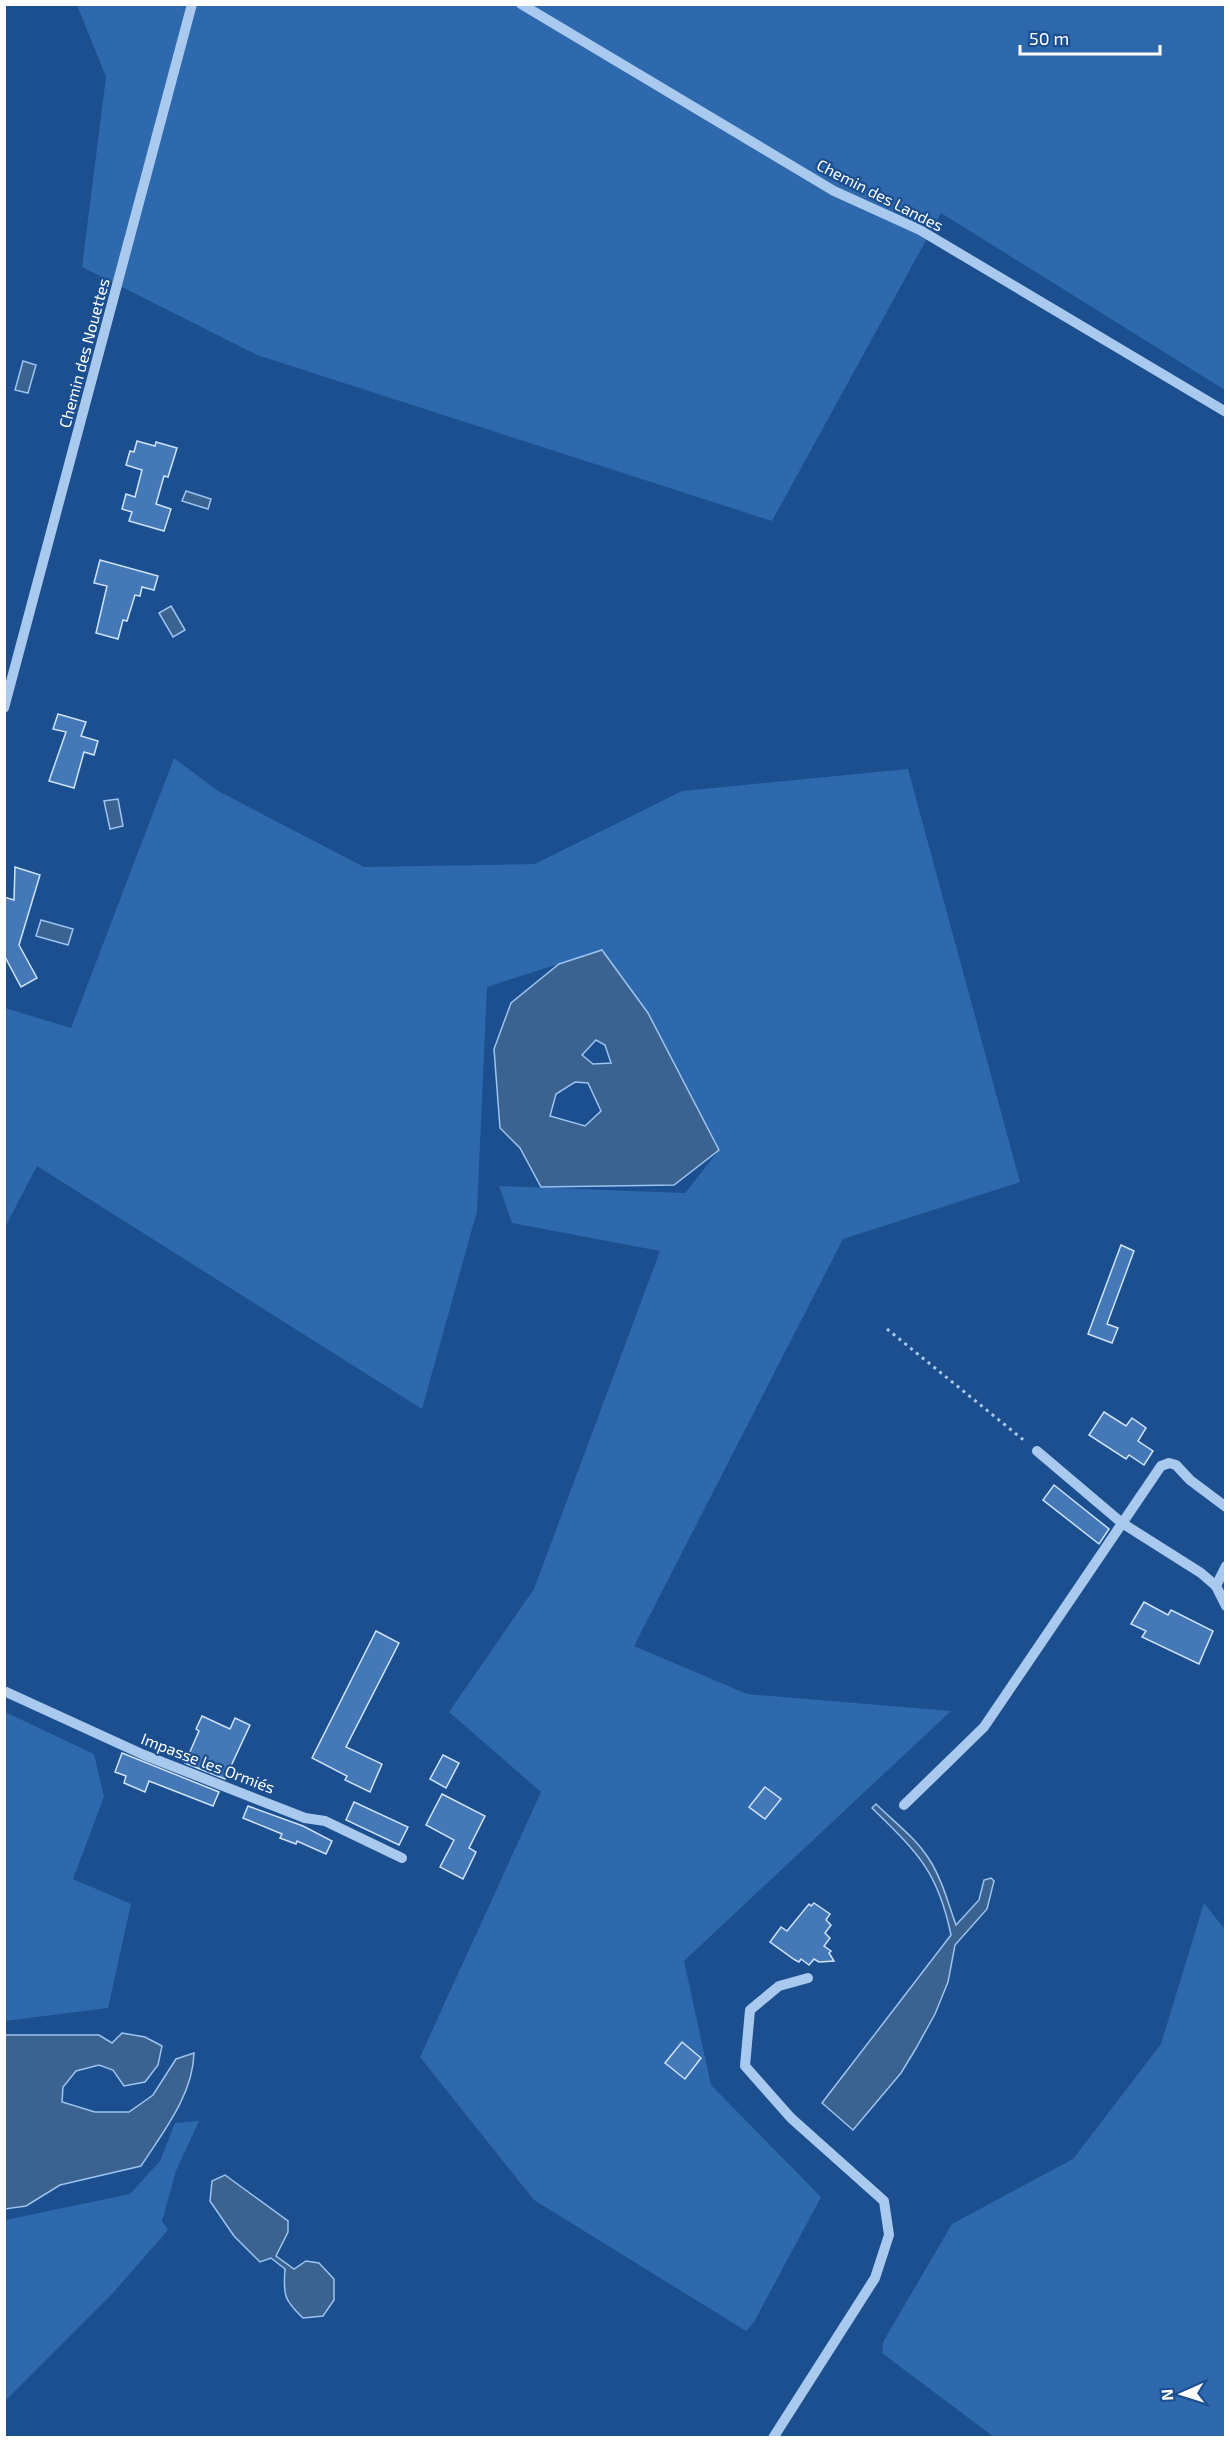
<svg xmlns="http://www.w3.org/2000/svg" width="1230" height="2442" font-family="'Exo 2',sans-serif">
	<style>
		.green { fill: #2e69ad }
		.water { fill: #3c6290; stroke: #9cc4f0; stroke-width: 1.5; fill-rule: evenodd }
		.building { fill: #4478b7; stroke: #cfe3fa; stroke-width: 1.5 }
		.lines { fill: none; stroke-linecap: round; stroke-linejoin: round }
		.path { stroke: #a9c9ee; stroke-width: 3; stroke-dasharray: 3 4.5; stroke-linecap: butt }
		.minor { stroke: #a9c9ee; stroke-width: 10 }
		.labels { text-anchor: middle; stroke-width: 4.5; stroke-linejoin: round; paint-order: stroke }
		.street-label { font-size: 16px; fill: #fff; stroke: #1b4f8f }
	</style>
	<rect width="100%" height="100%" fill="#1b4f8f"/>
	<!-- green -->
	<g class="green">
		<polygon points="77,5 1225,5 1225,390 941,213 772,521 257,355 82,267 106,77"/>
		<polygon points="174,758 218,791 364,867 535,864 682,791 908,769 1020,1182 843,1239 634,1646 747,1694 951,1711 684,1961 711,2085 821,2197 754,2322 746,2331 534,2200 420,2057 541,1792 449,1712 534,1589 660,1251 512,1223 499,1186 685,1193 719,1150 602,950 487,987 477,1211 422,1409 37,1166 5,1227 5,1008 71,1028"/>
		<polygon points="5,1712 94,1754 104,1797 73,1879 131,1904 108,2008 5,2021"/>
		<polygon points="1204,1903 1226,1931 1225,2437 994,2437 882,2353 883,2342 952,2224 1073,2159 1161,2044"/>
		<polygon points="199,2121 176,2171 162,2221 168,2230 112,2294 5,2401 5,2220 130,2194 160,2161 175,2123"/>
	</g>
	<!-- water -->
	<g class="water">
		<polygon points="23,361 36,365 28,393 15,390"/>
		<polygon points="186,491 211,499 208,509 182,501"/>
		<polygon points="171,606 185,630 173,637 159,613"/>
		<polygon points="118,799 123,826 110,829 104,801"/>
		<polygon points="41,920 73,929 68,945 36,936"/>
		<path d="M602 950 648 1013 719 1150 674 1185 541 1187 520 1148 500 1128 494 1049 511 1003 559 964ZM596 1040 605 1045 611 1063 593 1064 582 1055ZM575 1082 588 1083 601 1111 585 1126 550 1116 556 1094Z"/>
		<path d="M876 1804C894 1822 916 1838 929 1859 942 1879 948 1903 956 1925L979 1900 984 1880 991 1878 994 1881 987 1909 955 1945 948 1982 935 2014 915 2050 901 2073 853 2130 822 2103 951 1935C938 1871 917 1852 872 1808Z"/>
		<path d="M122 2033 145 2037 162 2046 158 2065 145 2082 124 2086 113 2070 99 2065 76 2071 63 2087 62 2102 95 2112H129L153 2095 176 2059 194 2053C193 2095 163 2132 141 2166L60 2185 26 2206 5 2209V2035H99L112 2043Z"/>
		<path d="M225 2175 288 2221V2232L276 2256 294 2269 306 2261 319 2263 334 2279V2300L323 2316 303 2318C284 2300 283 2295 285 2269L271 2258 260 2262 234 2236 210 2201 212 2181Z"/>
	</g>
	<!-- building -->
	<g class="building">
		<polygon points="137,441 155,446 156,442 177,448 168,477 164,476 156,504 171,509 164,531 129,521 132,512 122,509 126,494 135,497 142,470 126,465 130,451 134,452"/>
		<polygon points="100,560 158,576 154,590 142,587 140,596 135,595 127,621 123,620 118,639 96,633 107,586 94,583"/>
		<polygon points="58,714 86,722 81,736 98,741 94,755 84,752 74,788 49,781 66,732 53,729"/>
		<polygon points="15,867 40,875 19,945 37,978 21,987 4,955 4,897 14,900"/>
		<polygon points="1121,1245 1134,1251 1107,1324 1118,1328 1112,1343 1088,1334"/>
		<polygon points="1104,1412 1126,1426 1132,1418 1146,1428 1138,1441 1153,1451 1144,1465 1129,1455 1126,1459 1089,1435"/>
		<polygon points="1054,1485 1109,1529 1099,1544 1043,1500"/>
		<polygon points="1144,1602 1168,1615 1171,1610 1213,1631 1199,1664 1142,1637 1146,1631 1131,1624"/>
		<polygon points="376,1631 399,1643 346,1747 382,1764 370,1792 345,1780 347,1776 312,1758"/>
		<polygon points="202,1716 230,1729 235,1718 250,1725 225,1779 185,1763 199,1731 196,1729"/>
		<polygon points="122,1753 219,1792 213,1806 149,1781 145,1792 124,1783 126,1776 115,1772"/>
		<polygon points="443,1755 459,1763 446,1788 430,1779"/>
		<polygon points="765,1787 781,1799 765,1819 749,1807"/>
		<polygon points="442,1794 485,1816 469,1848 476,1852 463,1879 440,1867 454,1840 426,1825"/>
		<polygon points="354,1802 408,1827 399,1845 346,1820"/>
		<polygon points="248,1806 303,1826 332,1841 326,1854 297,1841 296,1844 280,1838 282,1834 243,1818"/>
		<polygon points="814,1903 830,1914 826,1920 831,1925 825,1933 830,1938 824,1946 831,1951 829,1953 834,1961 819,1962 814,1959 809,1965 801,1959 799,1962 795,1960 770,1942 781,1927 787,1931 809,1904 811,1906"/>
		<polygon points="682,2042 701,2058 685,2079 665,2063"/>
	</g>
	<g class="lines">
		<!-- path -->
		<polyline class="path" points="887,1329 1026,1442"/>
		<!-- minor -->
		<g class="minor">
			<polyline points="521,4 834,191 920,230 1226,412"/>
			<polyline points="4,708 192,4"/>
			<polyline points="1037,1451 1122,1523 1201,1573 1216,1586"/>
			<polyline points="1226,1566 1216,1586 1226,1606"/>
			<polyline points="4,1691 144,1755 305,1818 325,1821 402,1858"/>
			<polyline points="904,1805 984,1727 1161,1466 1169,1463 1176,1465 1190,1480 1226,1507"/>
			<polyline points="773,2438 875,2278 889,2235 884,2201 791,2118 745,2066 750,2010 779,1986 808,1978"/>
		</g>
	</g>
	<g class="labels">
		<!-- street labels -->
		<g class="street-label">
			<text transform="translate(880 195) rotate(27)" y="6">Chemin des Landes</text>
			<text transform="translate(84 353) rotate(-75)" y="6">Chemin des Nouettes</text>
			<text transform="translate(208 1763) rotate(21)" y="6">Impasse les Ormiés</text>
		</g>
	</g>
	<!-- border -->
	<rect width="1230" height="2442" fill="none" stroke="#ffffff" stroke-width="12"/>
	<!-- north arrow -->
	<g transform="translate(1182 2394) rotate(267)" stroke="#1b4f8f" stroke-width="4.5" paint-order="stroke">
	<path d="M0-4.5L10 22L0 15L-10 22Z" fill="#ffffff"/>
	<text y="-9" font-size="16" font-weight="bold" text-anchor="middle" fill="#ffffff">N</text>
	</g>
	<!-- scale -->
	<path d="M1020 45v9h140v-9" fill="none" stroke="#ffffff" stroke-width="3"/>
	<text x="1029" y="45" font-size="18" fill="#ffffff" stroke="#1b4f8f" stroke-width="4.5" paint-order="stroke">50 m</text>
</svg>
